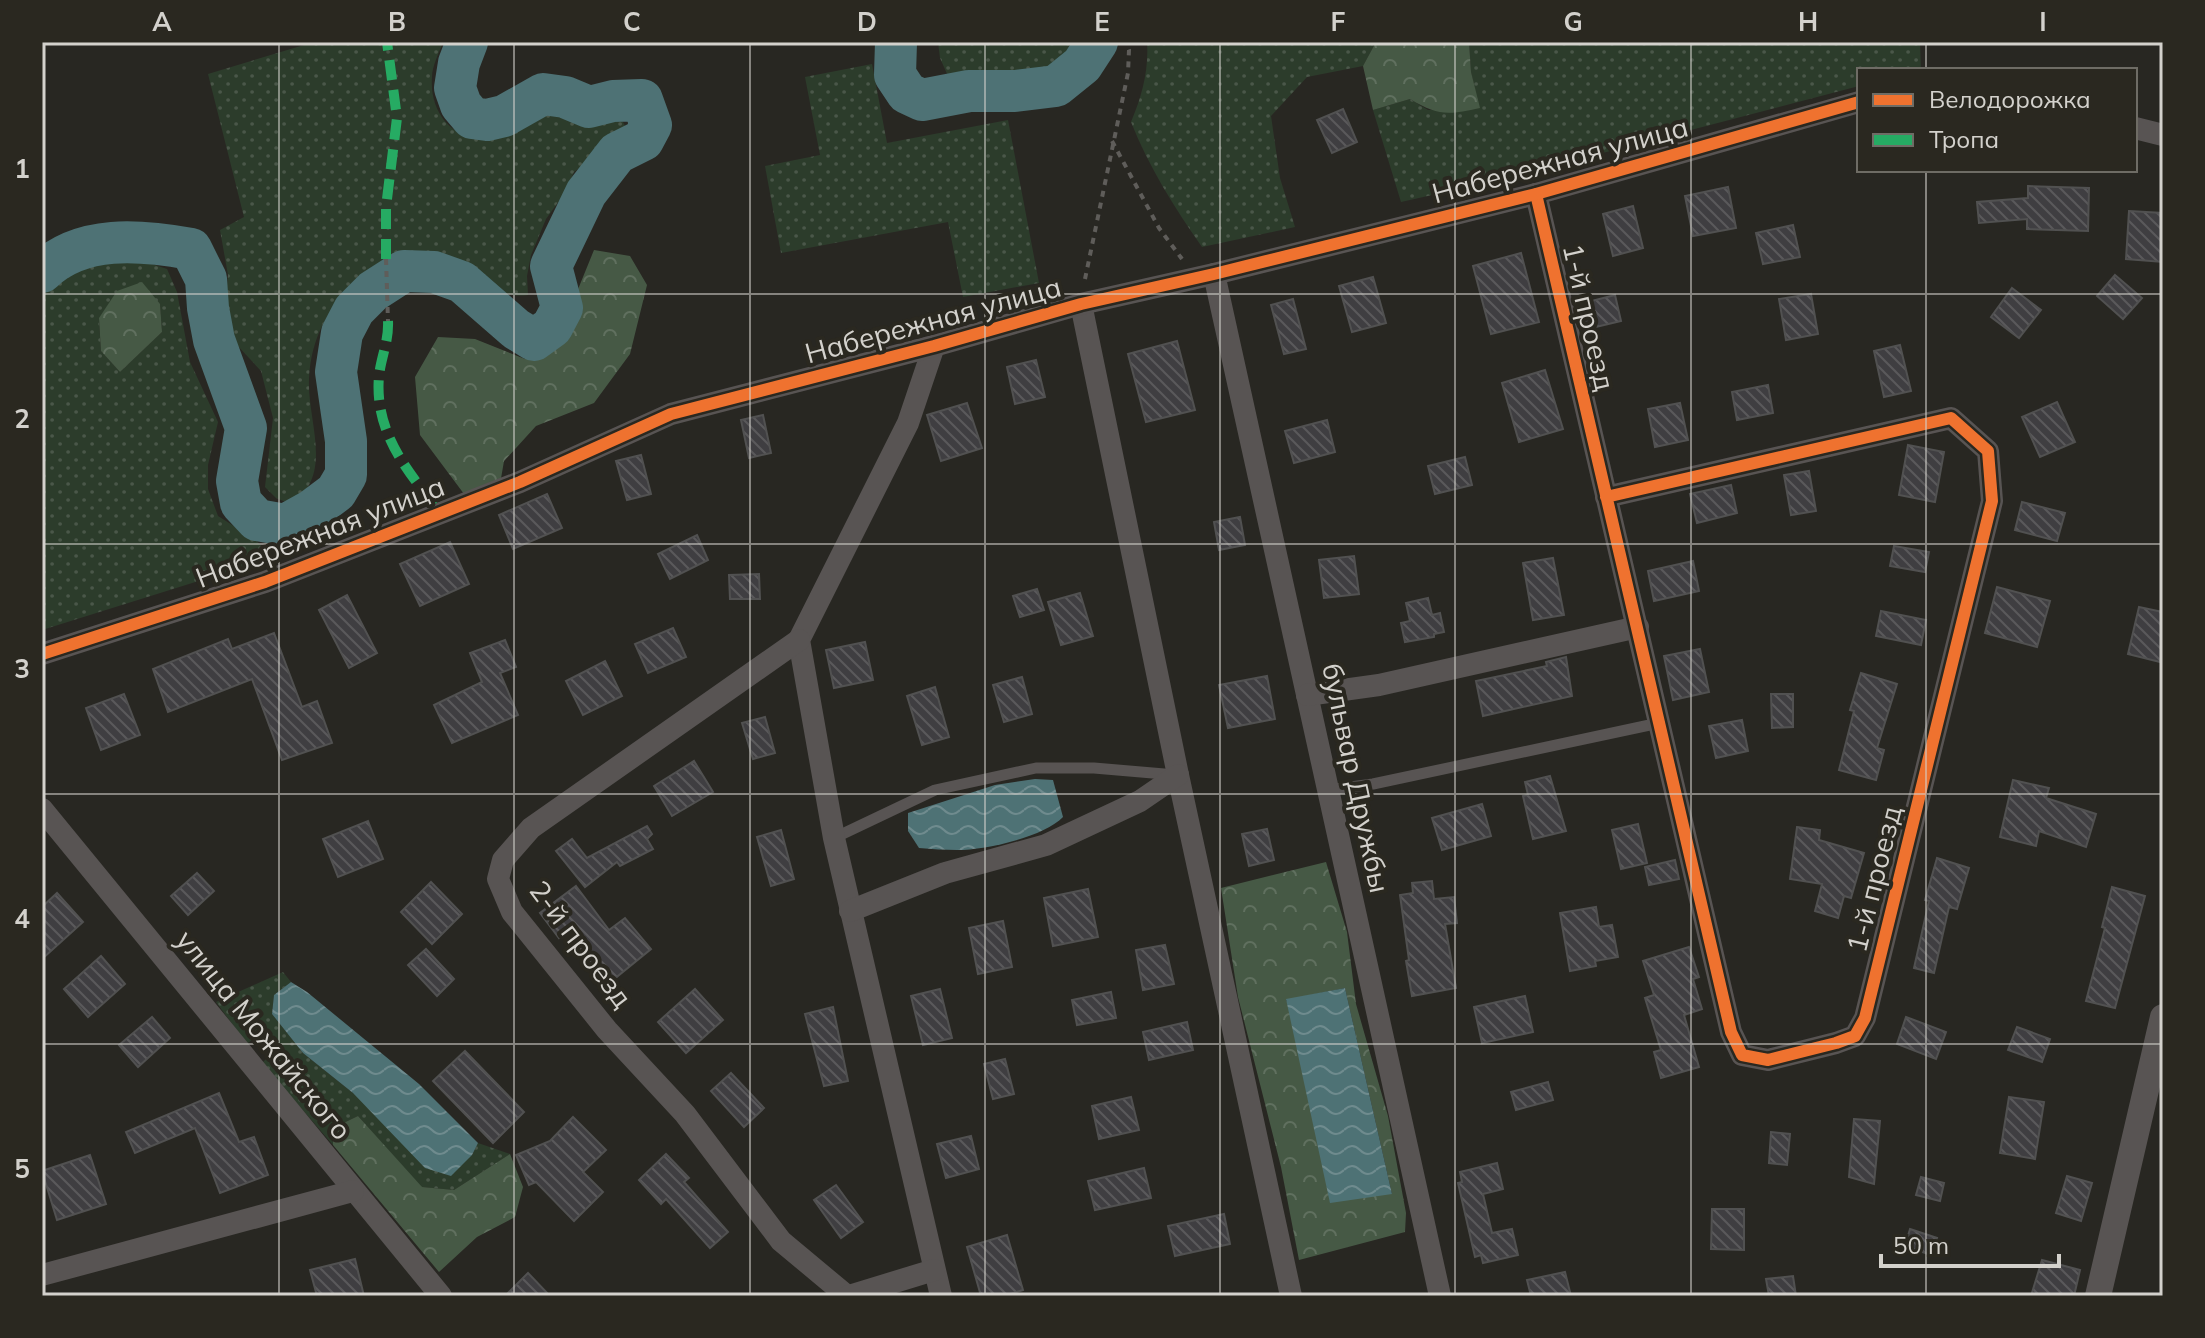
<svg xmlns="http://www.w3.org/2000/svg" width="2205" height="1338" font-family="Mulish,sans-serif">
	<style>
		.grass { fill: url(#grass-dots); fill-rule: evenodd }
		.forest { fill: url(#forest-crowns); fill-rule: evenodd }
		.water { fill: url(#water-waves) }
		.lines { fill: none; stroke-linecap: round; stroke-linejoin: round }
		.river { stroke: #4e7275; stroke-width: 42 }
		.building { fill: url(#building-back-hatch); stroke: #515151; stroke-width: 2 }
		.path { stroke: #5f5d5a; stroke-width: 4; stroke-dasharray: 6 6; stroke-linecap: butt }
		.service { stroke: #585453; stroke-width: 11 }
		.minor { stroke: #585453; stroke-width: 22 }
		.tertiary { stroke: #585453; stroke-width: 26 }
		.quiet { stroke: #26ab63; stroke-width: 10; stroke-dasharray: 20 10; stroke-linecap: butt }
		.cycleway-casing { stroke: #2a2820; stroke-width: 17 }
		.cycleway { stroke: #ef722f; stroke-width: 12 }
		.grid { fill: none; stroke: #d3d1cc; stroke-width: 2; stroke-opacity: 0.55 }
		.labels { text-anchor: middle; stroke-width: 8; stroke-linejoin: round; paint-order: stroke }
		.street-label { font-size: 28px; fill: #d3d1cc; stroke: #2a2820 }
		.neatline { fill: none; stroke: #d3d1cc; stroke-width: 3 }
		.grid-label { font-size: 26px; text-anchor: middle; font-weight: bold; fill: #d3d1cc }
	</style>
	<defs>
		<pattern id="grass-dots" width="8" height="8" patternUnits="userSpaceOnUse" patternTransform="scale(2)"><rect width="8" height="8" fill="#2c3c2b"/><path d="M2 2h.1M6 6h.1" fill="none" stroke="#4a5749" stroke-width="1.8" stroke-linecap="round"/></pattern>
		<pattern id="forest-crowns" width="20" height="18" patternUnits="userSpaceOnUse" patternTransform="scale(2)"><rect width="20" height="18" fill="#465945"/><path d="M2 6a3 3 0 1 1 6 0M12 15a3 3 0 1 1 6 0" fill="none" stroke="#60705f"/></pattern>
		<pattern id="water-waves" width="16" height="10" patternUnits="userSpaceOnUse" patternTransform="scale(2)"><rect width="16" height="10" fill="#4e7275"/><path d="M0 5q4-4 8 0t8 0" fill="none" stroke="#6f8b8e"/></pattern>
		<pattern id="building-back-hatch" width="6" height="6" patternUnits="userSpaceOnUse" patternTransform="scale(2)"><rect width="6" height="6" fill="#3f3e41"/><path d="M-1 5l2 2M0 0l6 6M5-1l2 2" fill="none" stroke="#5a595b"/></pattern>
	</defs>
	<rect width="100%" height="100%" fill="#282722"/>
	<!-- grass -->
	<g class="grass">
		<path d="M314 42H443C439 53 432 66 432 77 429 112 453 143 490 137 512 134 530 113 553 111 561 111 569 116 577 116 595 116 616 104 625 126L599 153 574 172 564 194 546 219 531 255 527 276 528 295C506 298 497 288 478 277 467 270 457 267 444 263 437 261 429 256 421 255 403 251 375 269 361 280 328 305 311 338 309 379 307 422 335 475 291 504L276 498 265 487 273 418 261 371 237 345 225 305 228 275 220 230 244 217 208 74Z"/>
		<path d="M938 42H1081C1063 83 1029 72 993 71 978 71 963 73 948 76L940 58Z"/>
		<path d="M1147 42H1376L1363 66 1307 77 1271 116 1280 178 1295 227 1202 247C1174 207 1149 167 1131 122 1142 96 1149 70 1147 42Z"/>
		<polygon points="1469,42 1920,42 1921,70 1859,70 1859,86 1499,180 1401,202 1373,110 1410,99 1428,110 1479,108 1471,72"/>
		<polygon points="872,64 887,143 1008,120 1039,283 963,297 948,222 781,253 765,166 820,155 805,77"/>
		<path d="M127 260 146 262 167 269 177 292 190 362 218 422 208 465V489L218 516 256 540 272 558 42 630V291C71 261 90 268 127 260ZM117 292 160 304 162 332 120 372 101 351 99 319Z"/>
		<polygon points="283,972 291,982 274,995 272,1014 303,1053 353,1093 472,1155 478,1143 510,1154 454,1190 421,1187 358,1116 333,1128 333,1145 262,1063 271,1054 256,1036 247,1044 216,1002"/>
	</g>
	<!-- forest -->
	<g class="forest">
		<path d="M1376 42H1469L1471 72 1480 108C1448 115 1438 116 1410 99L1373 110 1363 66Z"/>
		<polygon points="594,250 630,256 647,285 630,354 594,403 536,426 504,461 499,490 470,502 420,435 415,377 438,337 475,339 525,359 547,345 570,309"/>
		<polygon points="142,282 160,304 162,332 120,372 101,351 99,318 117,291"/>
		<path d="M1326 862 1347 932 1356 1004 1388 1116 1406 1213 1405 1232 1299 1260 1281 1167 1238 997 1221 888ZM1345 988 1392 1194H1391L1286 1000Z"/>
		<polygon points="358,1116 422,1187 454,1190 510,1154 523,1187 515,1217 477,1237 439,1272 333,1145 333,1128"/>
	</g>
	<!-- water -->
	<g class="water">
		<path d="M1035 779 1053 780 1063 817C1044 837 985 850 957 850 945 850 932 849 919 848L908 831V813L995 785Z"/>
		<polygon points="291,982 307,992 419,1084 478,1143 472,1155 451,1176 425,1168 353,1093 303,1053 272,1014 274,995"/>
		<polygon points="1345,988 1392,1194 1330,1203 1286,999"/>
	</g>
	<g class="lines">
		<!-- river -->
		<g class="river">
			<polyline points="896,42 895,75 907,93 922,100 969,91 1015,91 1056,86 1082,65 1097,42"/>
			<path d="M42 272C81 234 141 240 191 249L206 279 208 308 214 340 246 428 237 481 241 503 257 520 285 525 312 510 336 492 346 475V441L336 372 342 333 354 310 373 291 404 271 434 272 462 282 516 329 534 340 552 327 562 308 551 266 586 193 617 153 643 140 651 125 642 100 613 101 589 107 565 97 543 94 504 116 487 120 472 118 461 105 455 88 459 63 467 42"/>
		</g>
	</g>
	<!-- building -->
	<g class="building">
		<polygon points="1343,109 1357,142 1332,153 1317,120"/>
		<polygon points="2028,186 2089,188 2088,231 2027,229 2027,219 1979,223 1977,202 2028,198"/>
		<polygon points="1728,187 1736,228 1693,236 1685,196"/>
		<polygon points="1633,206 1643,248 1613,256 1603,214"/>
		<polygon points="2129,211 2163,213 2163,262 2126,259"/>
		<polygon points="1793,225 1800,257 1763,264 1756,233"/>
		<polygon points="1521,253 1539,322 1491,334 1473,266"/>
		<polygon points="2115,275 2142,298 2123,319 2097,296"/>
		<polygon points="1373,277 1386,323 1352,332 1339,286"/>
		<polygon points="2012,288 2041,310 2019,338 1991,317"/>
		<polygon points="1811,294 1818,334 1786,340 1779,299"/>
		<polygon points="1615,295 1621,321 1583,330 1576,305"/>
		<polygon points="1293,299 1306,349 1284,354 1271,305"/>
		<polygon points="1177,341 1195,410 1146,422 1128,354"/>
		<polygon points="1900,345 1911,391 1884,397 1874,351"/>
		<polygon points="1036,360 1045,397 1015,404 1007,367"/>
		<polygon points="1545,370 1563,429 1519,442 1502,383"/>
		<polygon points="1768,385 1773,413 1737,420 1732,392"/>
		<polygon points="2057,402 2075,442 2040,457 2022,417"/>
		<polygon points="967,403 982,448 941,461 927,415"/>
		<polygon points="1680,403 1688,440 1655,447 1648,409"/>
		<polygon points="763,415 771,453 749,458 741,420"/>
		<polygon points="1327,420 1335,452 1294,463 1285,431"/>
		<polygon points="1908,445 1944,452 1935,502 1899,495"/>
		<polygon points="641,455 651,494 627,500 616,461"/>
		<polygon points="1465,457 1472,485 1435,494 1428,466"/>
		<polygon points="1809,471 1816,511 1791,515 1784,475"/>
		<polygon points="1731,485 1737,513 1697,523 1690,494"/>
		<polygon points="547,494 562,528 513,549 499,515"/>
		<polygon points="2022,502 2065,513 2057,541 2015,530"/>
		<polygon points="1240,517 1245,545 1219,550 1214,522"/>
		<polygon points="697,535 708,560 670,579 658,554"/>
		<polygon points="450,542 469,584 420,606 400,564"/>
		<polygon points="1894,546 1929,552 1925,572 1890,566"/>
		<polygon points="1354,556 1359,594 1324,598 1319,560"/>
		<polygon points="1553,558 1564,615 1533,620 1523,563"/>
		<polygon points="1693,561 1699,591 1654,601 1648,571"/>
		<polygon points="759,574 760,599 730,599 729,575"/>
		<polygon points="1997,587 2050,601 2037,647 1985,633"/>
		<polygon points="1037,589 1044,610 1020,617 1013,596"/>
		<polygon points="1080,593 1093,636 1061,645 1048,602"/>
		<polygon points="347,595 377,653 349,668 319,610"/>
		<polygon points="1428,598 1432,615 1440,613 1444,632 1434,634 1434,637 1405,642 1401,623 1410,621 1406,603"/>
		<polygon points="2139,607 2163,612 2163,647 2160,662 2128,654"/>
		<polygon points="1881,611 1926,620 1921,645 1876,636"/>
		<polygon points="673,628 686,657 648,673 635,644"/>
		<polygon points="274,633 302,707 317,701 332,743 282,760 252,679 168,712 153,669 228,639 232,649"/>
		<polygon points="505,640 516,667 500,673 518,715 452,743 434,705 482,682 470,653"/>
		<polygon points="865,642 873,680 834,688 826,650"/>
		<polygon points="1700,649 1709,692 1673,700 1664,656"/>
		<polygon points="1566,657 1572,696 1483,716 1476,681 1547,666 1546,662"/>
		<polygon points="605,661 622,696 583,715 566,681"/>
		<polygon points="1861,673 1897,684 1877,748 1884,750 1876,780 1839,770 1854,711 1850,710"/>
		<polygon points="1267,676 1275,719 1228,728 1219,685"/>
		<polygon points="1022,677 1032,714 1004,722 993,685"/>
		<polygon points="935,687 949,737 922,745 907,696"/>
		<polygon points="124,694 140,735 101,750 86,708"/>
		<polygon points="1771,694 1793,694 1793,727 1772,728"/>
		<polygon points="765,717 775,753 753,759 742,723"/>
		<polygon points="1742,720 1748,751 1716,758 1709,726"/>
		<polygon points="694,761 713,792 672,816 654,786"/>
		<polygon points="1550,776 1566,831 1533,839 1523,796 1528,795 1525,782"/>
		<polygon points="2013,780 2049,788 2046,798 2096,814 2086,847 2039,831 2036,846 2000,837"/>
		<polygon points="1482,804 1491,836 1442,850 1432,818"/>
		<polygon points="368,821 383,859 338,877 323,839"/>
		<polygon points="1638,824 1647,863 1621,869 1612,830"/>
		<polygon points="647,826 652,834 647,839 653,849 620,866 617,862 585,887 556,851 572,839 587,858"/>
		<polygon points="1797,827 1820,830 1819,840 1864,853 1851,898 1844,896 1838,918 1815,911 1822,884 1790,879"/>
		<polygon points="1267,829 1274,860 1249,866 1242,834"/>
		<polygon points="781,830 794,879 771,886 757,837"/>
		<polygon points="1937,858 1969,868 1957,909 1949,907 1934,973 1914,968 1929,901 1925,900"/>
		<polygon points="1675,860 1679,879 1649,885 1645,867"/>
		<polygon points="197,873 214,891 188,915 171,896"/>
		<polygon points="1432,881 1434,899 1454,897 1457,923 1445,924 1456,988 1412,996 1406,961 1409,960 1400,895 1413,893 1412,883"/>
		<polygon points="431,882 462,914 432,944 401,912"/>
		<polygon points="576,886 609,930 625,918 651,949 608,984 567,932 559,938 540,913"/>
		<polygon points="2112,887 2145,896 2115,1008 2086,1001 2105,928 2102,927"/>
		<polygon points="1088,889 1098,937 1053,946 1044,898"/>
		<polygon points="57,893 83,922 42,959 42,907"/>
		<polygon points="1596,907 1599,927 1612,925 1618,957 1595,961 1596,966 1570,971 1560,913"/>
		<polygon points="1003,921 1012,967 978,974 969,928"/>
		<polygon points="1165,945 1174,984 1143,990 1136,950"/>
		<polygon points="1689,947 1699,977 1693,979 1702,1009 1684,1015 1699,1067 1661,1078 1654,1052 1661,1050 1645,998 1654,995 1643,961"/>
		<polygon points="426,949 454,979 437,996 408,965"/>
		<polygon points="101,956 125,984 88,1017 64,989"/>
		<polygon points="695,989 723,1020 686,1053 658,1022"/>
		<polygon points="940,989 952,1038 923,1045 911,996"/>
		<polygon points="1111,992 1116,1018 1077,1025 1072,1000"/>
		<polygon points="1525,996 1533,1032 1482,1043 1474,1007"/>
		<polygon points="833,1007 848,1081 824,1086 805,1014"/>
		<polygon points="152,1017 170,1038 138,1067 119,1045"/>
		<polygon points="1906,1017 1946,1032 1936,1059 1897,1044"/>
		<polygon points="1187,1022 1193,1050 1149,1060 1143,1032"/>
		<polygon points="2017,1027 2050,1039 2042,1062 2008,1050"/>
		<polygon points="465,1051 524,1112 493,1143 433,1081"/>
		<polygon points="1005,1059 1014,1094 993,1099 984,1064"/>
		<polygon points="731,1073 764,1108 744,1127 711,1091"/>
		<polygon points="1548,1082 1553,1100 1516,1110 1511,1092"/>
		<polygon points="219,1093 239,1142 254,1137 268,1175 220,1193 195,1128 135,1153 126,1132"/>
		<polygon points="1131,1097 1139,1130 1099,1139 1092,1106"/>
		<polygon points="2009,1097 2044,1102 2035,1159 2000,1153"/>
		<polygon points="573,1117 606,1150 583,1172 603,1192 574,1221 536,1182 529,1185 516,1155 550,1141"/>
		<polygon points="1854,1119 1880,1121 1874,1184 1849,1177"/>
		<polygon points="1771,1132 1790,1134 1787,1165 1769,1163"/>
		<polygon points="971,1136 979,1169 946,1178 937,1144"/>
		<polygon points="666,1154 689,1178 684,1182 728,1232 710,1248 666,1199 661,1204 639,1180"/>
		<polygon points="90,1155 106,1204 57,1220 42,1171"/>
		<polygon points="1497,1163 1503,1189 1483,1194 1492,1233 1512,1229 1518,1255 1483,1263 1481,1255 1475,1257 1458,1183 1462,1182 1460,1172"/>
		<polygon points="1144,1168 1151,1198 1095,1210 1088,1181"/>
		<polygon points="2067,1176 2092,1183 2081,1221 2056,1213"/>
		<polygon points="1921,1177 1944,1183 1940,1201 1916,1195"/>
		<polygon points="836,1185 863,1222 841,1238 814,1200"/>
		<polygon points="1712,1209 1744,1209 1744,1250 1711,1249"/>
		<polygon points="1224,1214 1230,1244 1175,1256 1168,1226"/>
		<polygon points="1910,1229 1937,1238 1931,1255 1905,1246"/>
		<polygon points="1007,1235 1023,1290 1003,1296 981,1296 967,1247"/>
		<polygon points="355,1259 364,1296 317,1296 310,1270"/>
		<polygon points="2042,1260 2080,1270 2074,1296 2031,1296"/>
		<polygon points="1565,1272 1571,1296 1531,1296 1527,1280"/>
		<polygon points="528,1273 550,1296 505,1296"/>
		<polygon points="1793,1276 1796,1296 1769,1296 1766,1279"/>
	</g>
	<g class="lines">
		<!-- path -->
		<g class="path">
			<polyline points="1112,141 1159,228 1182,259"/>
			<polyline points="386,259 388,321"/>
			<polyline points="1085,279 1128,73 1129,50 1126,42"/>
		</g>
		<!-- service -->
		<g class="service">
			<polyline points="1328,790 1373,784 1659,723"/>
			<polyline points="834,838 935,790 1036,768 1094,768 1176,775"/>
		</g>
		<!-- minor -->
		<g class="minor">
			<polyline points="2135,128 2163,135"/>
			<path d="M1536 194C1601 473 1666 752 1731 1032L1742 1055 1768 1060 1836 1043 1855 1036 1865 1018 1992 501 1988 451 1951 418 1606 497"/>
			<polyline points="1214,274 1440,1296"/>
			<polyline points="1081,304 1178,775 1291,1296"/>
			<polyline points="934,346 908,423 799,640 834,838 941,1296"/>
			<polyline points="799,640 531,828 503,860 498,879 512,912 607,1030 685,1114 781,1241 847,1296"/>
			<polyline points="42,654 265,582 520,482 671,414 934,346 1081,304 1214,274 1536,194 1859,102"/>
			<polyline points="1307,695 1379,685 1638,627"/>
			<polyline points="42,809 441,1296"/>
			<polyline points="850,911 945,873 1046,845 1140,801 1178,775"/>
			<polyline points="42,1275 353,1191"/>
			<polyline points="849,1296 934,1270"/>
		</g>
		<!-- tertiary -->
		<polyline class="tertiary" points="2098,1296 2163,1017"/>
		<!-- quiet -->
		<g class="quiet">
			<polyline points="386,259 386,207 397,118 387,42"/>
			<path d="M388 321C389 341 381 357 379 376 374 433 408 472 441 513"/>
		</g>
		<defs>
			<g id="cycleway">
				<path d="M1536 194C1601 473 1666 752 1731 1032L1742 1055 1768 1060 1836 1043 1855 1036 1865 1018 1992 501 1988 451 1951 418 1606 497"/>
				<polyline points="42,654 265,582 520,482 671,414 934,346 1081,304 1214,274 1536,194 1859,102"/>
			</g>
		</defs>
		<!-- cycleway casing -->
		<use href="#cycleway" class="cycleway-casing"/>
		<!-- cycleway -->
		<use href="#cycleway" class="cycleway"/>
	</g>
	<!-- grid -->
	<path class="grid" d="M279 42V1296M514 42V1296M750 42V1296M985 42V1296M1220 42V1296M1455 42V1296M1691 42V1296M1926 42V70M1926 170V1296M42 294H2163M42 544H2163M42 794H2163M42 1044H2163"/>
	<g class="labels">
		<!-- street labels -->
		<g class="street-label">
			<text transform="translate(1560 160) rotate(-15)" y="10">Набережная улица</text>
			<text transform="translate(1589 317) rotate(77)" y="10">1-й проезд</text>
			<text transform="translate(933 320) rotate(-15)" y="10">Набережная улица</text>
			<text transform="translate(320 532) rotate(-21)" y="10">Набережная улица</text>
			<text transform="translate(1356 778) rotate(78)" y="10">бульвар Дружбы</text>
			<text transform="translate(1874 879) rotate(-76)" y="10">1-й проезд</text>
			<text transform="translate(581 944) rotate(53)" y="10">2-й проезд</text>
			<text transform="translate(264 1035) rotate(51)" y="10">улица Можайского</text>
		</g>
	</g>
	<!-- border -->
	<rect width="2205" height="1338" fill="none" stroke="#2a2820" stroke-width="88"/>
	<!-- legend -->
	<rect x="1857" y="68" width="280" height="104" fill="#2a2820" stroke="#6e6c65" stroke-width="2"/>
	<rect x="1873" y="94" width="40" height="12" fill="#ef722f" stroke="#6e6c65" stroke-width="2"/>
	<text x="1929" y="108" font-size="24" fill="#d3d1cc">Велодорожка</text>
	<rect x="1873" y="134" width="40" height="12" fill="#26ab63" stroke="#6e6c65" stroke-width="2"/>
	<text x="1929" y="148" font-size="24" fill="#d3d1cc">Тропа</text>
	<!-- scale -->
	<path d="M1881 1254v12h178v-12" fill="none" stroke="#d3d1cc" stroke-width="4"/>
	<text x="1893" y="1254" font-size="24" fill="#d3d1cc" stroke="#2a2820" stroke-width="6" paint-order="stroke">50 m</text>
	<rect x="44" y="44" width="2117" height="1250" class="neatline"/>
	<g class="grid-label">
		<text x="162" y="31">A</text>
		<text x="397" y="31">B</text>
		<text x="632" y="31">C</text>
		<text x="867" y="31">D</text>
		<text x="1102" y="31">E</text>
		<text x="1338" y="31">F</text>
		<text x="1573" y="31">G</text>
		<text x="1808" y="31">H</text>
		<text x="2043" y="31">I</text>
		<text x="22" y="178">1</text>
		<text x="22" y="428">2</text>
		<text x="22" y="678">3</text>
		<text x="22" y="928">4</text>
		<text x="22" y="1178">5</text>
	</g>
</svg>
